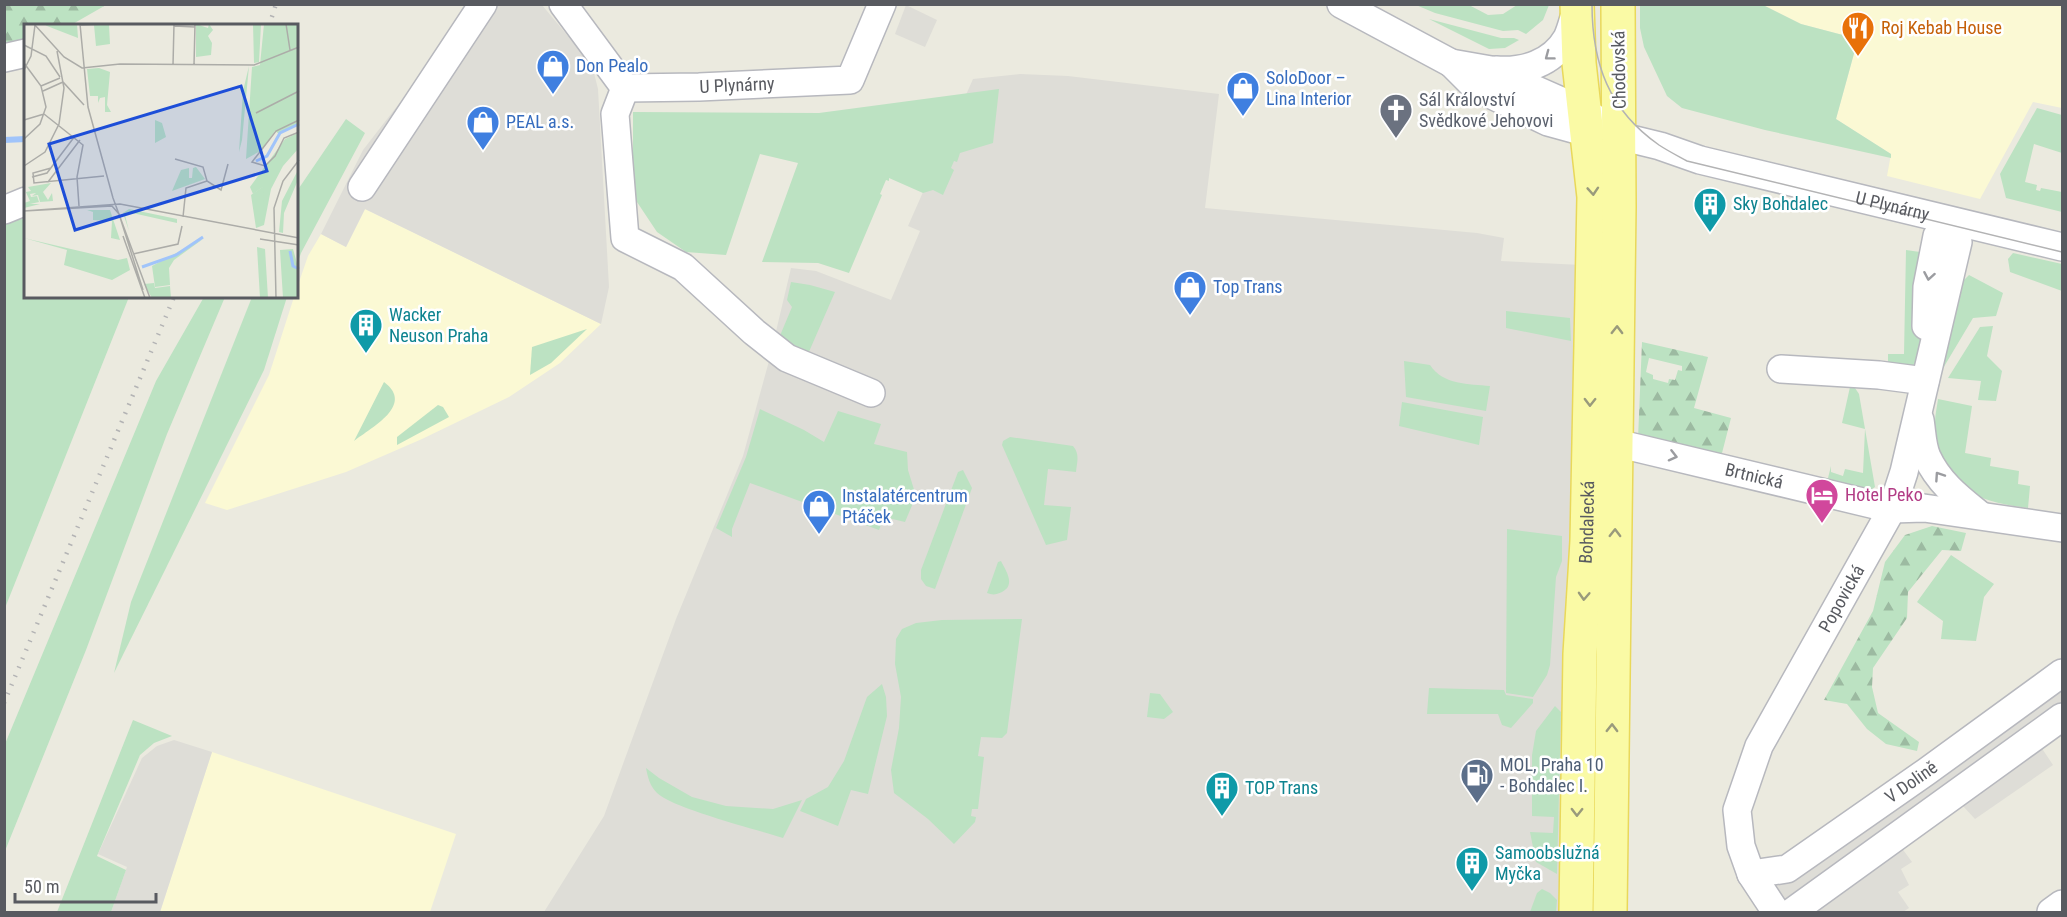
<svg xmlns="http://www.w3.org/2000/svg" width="2067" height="917" font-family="'Roboto Condensed',sans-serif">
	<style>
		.commercial { fill: #fbf9d4 }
		.industrial { fill: #deddd7 }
		.green { fill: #bce2c2 }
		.forest { fill: url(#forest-firs); fill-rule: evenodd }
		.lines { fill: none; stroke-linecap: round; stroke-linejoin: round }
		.stream { stroke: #a0c4fa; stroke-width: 6 }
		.minor-casing { stroke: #b7b8be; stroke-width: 30 }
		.major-casing { stroke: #e9d85a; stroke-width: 36 }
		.minor { stroke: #fff; stroke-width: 27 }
		.major { stroke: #fafaa5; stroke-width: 33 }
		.tram { stroke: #b3b3b4; stroke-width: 1.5 }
		.rail { stroke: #b3b3b4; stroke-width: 4.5; stroke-dasharray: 1.5 8; stroke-linecap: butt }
		.oneway { stroke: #9b9ca0 }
		.oneway2 { stroke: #999a7c }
		.labels { text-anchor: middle; stroke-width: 5; stroke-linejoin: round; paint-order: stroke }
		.food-label { font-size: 18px; fill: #c56008; stroke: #fff; text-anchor: start }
		.shop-label { font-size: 18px; fill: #366cbe; stroke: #fff; text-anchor: start }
		.street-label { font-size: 18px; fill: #585a60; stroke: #fff }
		.worship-label { font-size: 18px; fill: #5b616d; stroke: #fff; text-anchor: start }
		.culture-label { font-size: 18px; fill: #0d838f; stroke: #fff; text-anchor: start }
		.hotel-label { font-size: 18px; fill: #b23c85; stroke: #fff; text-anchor: start }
		.service-label { font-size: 18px; fill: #4e5e75; stroke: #fff; text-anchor: start }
		.inset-river { fill: none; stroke: #a0c4fa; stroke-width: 3 }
		.inset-road { fill: none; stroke: #acaca8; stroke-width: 1.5 }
		.view { fill: #1d4ed8; fill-opacity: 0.15; stroke: #1d4ed8; stroke-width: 3 }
		.inset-edge { fill: none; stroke: #585a60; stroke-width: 3 }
	</style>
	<defs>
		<pattern id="forest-firs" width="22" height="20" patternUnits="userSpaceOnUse" patternTransform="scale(1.5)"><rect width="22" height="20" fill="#bce2c2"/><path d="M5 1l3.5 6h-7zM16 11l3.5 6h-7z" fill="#9cbaa1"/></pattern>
	</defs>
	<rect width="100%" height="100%" fill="#ebeadf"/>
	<!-- commercial -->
	<g class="commercial">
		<polygon points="1763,5 2062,5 2062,108 2033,102 1980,199 1887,176 1891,154 1836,119 1858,39 1801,24"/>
		<polygon points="365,209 601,324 560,363 509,397 422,439 346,472 227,510 205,503 269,375 294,297 297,297 297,288 308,256 321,234 346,247"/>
		<polygon points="212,752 456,834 430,912 160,912"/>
	</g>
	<!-- industrial -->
	<g class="industrial">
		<polygon points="473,5 542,5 592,65 598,89 609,287 601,324 365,209 346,247 321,234 363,150 450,38"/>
		<polygon points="906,5 937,20 925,47 895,34"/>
		<polygon points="1020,74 1068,76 1219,94 1205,208 1477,233 1504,238 1501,261 1582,265 1565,912 544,912 604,816 676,619 743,456 769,361 791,268 816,271 891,300 920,231 908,226 973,79"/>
		<polygon points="2062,659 2062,708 2031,732 2053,765 1975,819 1962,805 1901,847 1912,862 1901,869 1909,885 1898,892 1909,908 1903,912 1786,912 1768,887"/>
		<polygon points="174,740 212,752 160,912 111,912 127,867 98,854 142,758 157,746"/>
	</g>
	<!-- green -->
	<g class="green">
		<polygon points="1416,5 1469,5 1488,15 1503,14 1517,5 1549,5 1543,20 1526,34 1518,30 1503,31 1435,13"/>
		<polygon points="1640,5 1763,5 1801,24 1858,39 1836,119 1891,154 1891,158 1765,130 1682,108 1667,96 1644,47 1640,28"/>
		<polygon points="1429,19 1501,38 1514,38 1519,40 1505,48 1489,49"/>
		<polygon points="999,89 993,143 960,153 957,162 954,161 951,168 954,170 943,195 933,190 923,193 889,178 889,181 886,180 880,194 882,195 849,273 818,263 762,262 798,163 760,154 726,255 686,252 657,232 633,196 633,112 819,113"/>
		<polygon points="2037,108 2062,115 2062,153 2034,144 2025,182 2037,185 2036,190 2040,191 2041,188 2062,192 2062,212 2006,198 2000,174"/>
		<polygon points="346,119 365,133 301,253 297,265 297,191"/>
		<polygon points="25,216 26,297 129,297 5,608 5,223"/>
		<polygon points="1906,250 1927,253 1921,356 1915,367 1888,363 1888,354 1904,354"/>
		<polygon points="2013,253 2062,264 2062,291 2010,272 2008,259"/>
		<polygon points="1969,275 2003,293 1996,316 1973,318 1942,370 1964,280"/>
		<polygon points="791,282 810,285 835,292 808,354 792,348 779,338 792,307 787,300"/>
		<polygon points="204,297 225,297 167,434 86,650 5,851 5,744 156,381"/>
		<polygon points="252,297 287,297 264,370 114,673 131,602"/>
		<polygon points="1506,311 1570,318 1571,341 1506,328"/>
		<polygon points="1993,326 1987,356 2002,371 1996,401 1978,400 1981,381 1948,378 1980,327"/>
		<polygon points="587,329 551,363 530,375 532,347"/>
		<path d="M1404 361 1430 365C1443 385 1469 384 1490 386L1486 411 1406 397Z"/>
		<path d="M384 382C415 405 372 427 354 441Z"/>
		<polygon points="1850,387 1855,388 1859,394 1875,487 1869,491 1827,482 1831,466 1831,472 1843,476 1845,469 1863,473 1865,429 1842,423"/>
		<path d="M1938 399 1972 406 1965 453 1991 458 1990 466 2019 471 2018 484 2030 486 2028 508C2011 506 1984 501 1969 492 1948 477 1934 448 1935 422 1935 415 1937 407 1938 399Z"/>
		<polygon points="1402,402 1483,417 1479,445 1399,426"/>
		<polygon points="438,405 443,407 449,417 397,445 397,437"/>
		<polygon points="760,409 804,430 824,442 838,411 881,424 874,444 907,452 908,470 916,496 905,522 884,517 879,530 750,483 732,529 732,537 716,528 746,457"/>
		<path d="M1010 437 1073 446C1080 454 1077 462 1076 472L1048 469 1044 505 1071 507 1067 540 1046 545 1002 445 1003 441Z"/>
		<polygon points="963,470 972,488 935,589 926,586 921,579 921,570 958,472"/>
		<polygon points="1507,529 1562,536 1562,561 1556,577 1550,665 1547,675 1533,697 1506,693"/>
		<polygon points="1951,555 1994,584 1984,597 1976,641 1941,639 1943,621 1917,602"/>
		<path d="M1001 561C1006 571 1016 585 1002 592 996 595 992 595 987 593L998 562Z"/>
		<polygon points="1022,619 1007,733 1002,738 981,737 978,756 984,757 978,809 972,809 971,816 976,817 975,822 954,844 928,819 894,793 891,770 899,728 901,697 895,664 896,639 902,629 916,623 942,620"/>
		<polygon points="882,684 886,697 887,716 868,794 851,790 838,826 800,811 806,799 828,787 844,761 867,697"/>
		<polygon points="1429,688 1504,690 1506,695 1533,699 1533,703 1511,728 1502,725 1498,714 1427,714"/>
		<polygon points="1150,693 1160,694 1173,712 1164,719 1147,717"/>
		<polygon points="1555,706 1561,712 1557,874 1536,862 1530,832 1553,833 1554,817 1532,816 1532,755 1536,731"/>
		<polygon points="133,720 172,736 154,743 140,755 97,856 126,870 111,912 57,912"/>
		<path d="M646 768 659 778 692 797 726 806 773 809 802 800 783 838C758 830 672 808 657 793 650 786 648 778 646 768Z"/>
		<polygon points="1542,889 1550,893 1557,900 1556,912 1530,912 1537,893"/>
	</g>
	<!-- forest -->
	<g class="forest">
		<polygon points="5,5 106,5 71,25 26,26 25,47 5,53"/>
		<path d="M1642 342 1708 357 1694 408 1731 418 1721 457 1638 439ZM1649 358 1682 366V371L1678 370 1675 380 1669 379 1668 383 1653 379V375L1646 372Z"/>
		<polygon points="1932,526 1966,533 1961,551 1942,550 1908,592 1907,618 1873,668 1872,687 1878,713 1919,742 1917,751 1886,744 1867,729 1847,704 1824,700 1873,611 1885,562 1905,535"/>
	</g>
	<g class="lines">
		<!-- stream -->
		<polyline class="stream" points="4,140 26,139"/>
		<defs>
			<g id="minor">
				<polyline points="563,4 625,88"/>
				<polyline points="1341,4 1451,63 1491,70 1584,111 1599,121"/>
				<polyline points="4,58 26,53"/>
				<path id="s1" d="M1451 63 1475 87 1548 122 1588 133 1619 136 1660 146 1700 160 2062 247"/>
				<path d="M1496 70C1523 72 1552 64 1567 38 1571 30 1573 20 1576 11"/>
				<polyline points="625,88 615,114 625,238 683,267 754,332 787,358 871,393"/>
				<path id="s2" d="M625 88 699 87 850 80 882 4"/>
				<polyline points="362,187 483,4"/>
				<polyline points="4,210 26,201"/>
				<polyline points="1926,326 1927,287 1937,236 1951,226"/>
				<polyline points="1781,369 1879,375 1925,381"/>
				<path d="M1920 420C1922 432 1922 446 1927 457 1939 483 1959 498 1980 515"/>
				<path id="s3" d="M1616 443 1892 509 1924 508 2062 528"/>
				<path id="s4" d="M1751 874 1787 869 1926 772 2062 673"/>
				<path id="s5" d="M1776 912 1751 874 1741 846 1737 810 1759 746 1892 509 1904 472 1958 242 1951 226V221"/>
				<polyline points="1792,912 2062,717"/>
				<polyline points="2051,912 2062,904"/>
			</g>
			<g id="major">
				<path id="s6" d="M1576 912 1580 654 1587 541 1594 197 1579 63 1577 4"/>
				<polyline points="1610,912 1619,207 1618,4"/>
			</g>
		</defs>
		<!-- minor casing -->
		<use href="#minor" class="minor-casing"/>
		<!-- major casing -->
		<use href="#major" class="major-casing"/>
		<!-- minor -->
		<use href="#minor" class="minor"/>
		<!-- major -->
		<use href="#major" class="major"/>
		<!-- tram -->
		<path class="tram" d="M1592 4C1592 64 1609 110 1659 145 1668 151 1678 156 1687 161L2062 252"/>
		<!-- rail -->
		<g class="rail">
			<polyline points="269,26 276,4"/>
			<polyline points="4,703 174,297"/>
		</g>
	</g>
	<!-- one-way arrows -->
	<defs><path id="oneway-chevron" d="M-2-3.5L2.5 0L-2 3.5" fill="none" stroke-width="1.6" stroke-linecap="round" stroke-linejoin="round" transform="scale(1.5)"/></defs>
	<g class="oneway">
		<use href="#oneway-chevron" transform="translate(1549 56) rotate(143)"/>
		<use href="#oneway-chevron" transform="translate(1929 276) rotate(100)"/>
		<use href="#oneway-chevron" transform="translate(1673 456) rotate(14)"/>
		<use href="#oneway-chevron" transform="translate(1939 476) rotate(-124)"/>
	</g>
	<g class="oneway2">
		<use href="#oneway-chevron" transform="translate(1593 191) rotate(86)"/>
		<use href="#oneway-chevron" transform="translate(1617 330) rotate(-89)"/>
		<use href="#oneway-chevron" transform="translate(1590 402) rotate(91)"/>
		<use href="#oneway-chevron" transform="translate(1615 533) rotate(-89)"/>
		<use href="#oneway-chevron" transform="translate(1584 596) rotate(93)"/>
		<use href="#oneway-chevron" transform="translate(1612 728) rotate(-89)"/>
		<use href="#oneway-chevron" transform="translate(1577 812) rotate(91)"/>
	</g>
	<!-- icons -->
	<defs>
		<symbol id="restaurant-pin" viewBox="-11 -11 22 30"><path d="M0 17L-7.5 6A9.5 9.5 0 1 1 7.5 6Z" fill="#e8710a" stroke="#fff"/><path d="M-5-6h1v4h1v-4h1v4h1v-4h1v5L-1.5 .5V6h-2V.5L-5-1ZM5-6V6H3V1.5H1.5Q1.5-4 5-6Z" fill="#fff"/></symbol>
		<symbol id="shop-pin" viewBox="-11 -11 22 30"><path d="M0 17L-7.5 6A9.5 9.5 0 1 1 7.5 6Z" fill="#3f7fe0" stroke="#fff"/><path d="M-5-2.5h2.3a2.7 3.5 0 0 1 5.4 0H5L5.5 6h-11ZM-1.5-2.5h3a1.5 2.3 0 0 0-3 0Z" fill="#fff"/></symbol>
		<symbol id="church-pin" viewBox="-11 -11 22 30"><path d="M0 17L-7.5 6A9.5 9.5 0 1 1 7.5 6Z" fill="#6b7280" stroke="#fff"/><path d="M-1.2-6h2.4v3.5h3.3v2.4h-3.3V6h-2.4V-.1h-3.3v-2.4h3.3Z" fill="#fff"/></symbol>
		<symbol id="building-pin" viewBox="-11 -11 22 30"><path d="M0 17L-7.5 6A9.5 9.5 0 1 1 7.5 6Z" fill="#0f9aa8" stroke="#fff"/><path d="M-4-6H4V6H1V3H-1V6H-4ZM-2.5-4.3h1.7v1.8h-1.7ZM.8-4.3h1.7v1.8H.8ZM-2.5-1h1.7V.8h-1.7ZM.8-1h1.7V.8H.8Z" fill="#fff"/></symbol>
		<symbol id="hotel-pin" viewBox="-11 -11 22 30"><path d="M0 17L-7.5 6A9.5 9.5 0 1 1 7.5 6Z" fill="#d1479c" stroke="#fff"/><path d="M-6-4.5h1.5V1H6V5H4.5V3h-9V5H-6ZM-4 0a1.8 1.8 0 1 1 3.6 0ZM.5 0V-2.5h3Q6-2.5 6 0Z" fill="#fff"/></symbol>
		<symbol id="fuel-pin" viewBox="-11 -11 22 30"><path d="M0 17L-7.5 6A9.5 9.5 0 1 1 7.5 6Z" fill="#5c6f8a" stroke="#fff"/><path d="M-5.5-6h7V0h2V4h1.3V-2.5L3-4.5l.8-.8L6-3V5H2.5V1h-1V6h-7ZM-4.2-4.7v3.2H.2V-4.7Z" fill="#fff"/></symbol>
	</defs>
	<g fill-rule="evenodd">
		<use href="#restaurant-pin" x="1839" y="9" width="38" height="52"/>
		<use href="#shop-pin" x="534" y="47" width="38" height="52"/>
		<use href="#shop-pin" x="1224" y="69" width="38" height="52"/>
		<use href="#church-pin" x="1377" y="91" width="38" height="52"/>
		<use href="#shop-pin" x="464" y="103" width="38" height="52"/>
		<use href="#building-pin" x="1691" y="185" width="38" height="52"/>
		<use href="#shop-pin" x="1171" y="268" width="38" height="52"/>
		<use href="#building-pin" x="347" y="306" width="38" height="52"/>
		<use href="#hotel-pin" x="1803" y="476" width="38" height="52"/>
		<use href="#shop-pin" x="800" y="487" width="38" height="52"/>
		<use href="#fuel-pin" x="1458" y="756" width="38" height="52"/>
		<use href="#building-pin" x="1203" y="769" width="38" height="52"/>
		<use href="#building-pin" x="1453" y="844" width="38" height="52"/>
	</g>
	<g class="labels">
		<!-- food labels -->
		<g class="food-label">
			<text x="1881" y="34">Roj Kebab House</text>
		</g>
		<!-- shop labels -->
		<g class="shop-label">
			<text x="576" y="72">Don Pealo</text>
			<text x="1266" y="84">SoloDoor –<tspan x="1266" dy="21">Lina Interior</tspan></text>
			<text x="506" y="128">PEAL a.s.</text>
			<text x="1213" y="293">Top Trans</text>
			<text x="842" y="502">Instalatércentrum<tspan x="842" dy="21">Ptáček</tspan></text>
		</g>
		<!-- street labels -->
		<g class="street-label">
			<text transform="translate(1619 70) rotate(-91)" y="6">Chodovská</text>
			<text dy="6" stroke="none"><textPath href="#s2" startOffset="112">U Plynárny</textPath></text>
			<text dy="6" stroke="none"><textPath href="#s1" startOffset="470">U Plynárny</textPath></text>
			<text dy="6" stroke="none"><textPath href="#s3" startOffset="142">Brtnická</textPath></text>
			<text dy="6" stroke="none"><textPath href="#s6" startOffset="390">Bohdalecká</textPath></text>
			<text dy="6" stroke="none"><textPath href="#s5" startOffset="348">Popovická</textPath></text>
			<text dy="6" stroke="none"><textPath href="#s4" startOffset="188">V Dolině</textPath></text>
		</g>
		<!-- worship labels -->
		<g class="worship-label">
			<text x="1419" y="106">Sál Království<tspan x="1419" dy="21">Svědkové Jehovovi</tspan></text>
		</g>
		<!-- culture labels -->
		<g class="culture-label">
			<text x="1733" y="210">Sky Bohdalec</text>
			<text x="389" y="321">Wacker<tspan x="389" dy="21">Neuson Praha</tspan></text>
			<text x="1245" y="794">TOP Trans</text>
			<text x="1495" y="859">Samoobslužná<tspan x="1495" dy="21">Myčka</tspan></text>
		</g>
		<!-- hotel labels -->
		<g class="hotel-label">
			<text x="1845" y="501">Hotel Peko</text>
		</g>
		<!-- service labels -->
		<g class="service-label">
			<text x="1500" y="771">MOL, Praha 10<tspan x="1500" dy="21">- Bohdalec I.</tspan></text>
		</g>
	</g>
	<!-- overview -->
	<g transform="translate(24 24)">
		<rect width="274" height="274" fill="#ebeadf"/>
		<path d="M172 0 184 4 185 0 189 6 184 12 188 19 187 31 172 33ZM229 0H237L235 38 230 39ZM240 0H274V101L255 110 251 107 238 126 222 135 228 43 236 41ZM70 1H85L86 20 72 22ZM225 42 218 116 215 128 219 67ZM75 44 86 48 83 81 87 88H81V73L76 74 74 79V72H66L63 45ZM131 96 138 99 142 113 131 119ZM172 143 181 155 148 167 157 146 165 144V154H168L169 144ZM27 159 19 168 24 176 28 169 29 177 16 178 14 171 8 172 12 169 6 170 7 173 13 172 15 178 6 180H16L0 184V179L6 177 0 164 2 168 7 167 4 163ZM240 162V201L232 204 227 171ZM105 185 153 195V199L104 188 101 191 105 207 99 189ZM63 186H86L96 216 87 214 88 197 69 196V188ZM0 214 94 236 103 234 106 246 88 256 40 241 43 226ZM179 215 150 236 145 244 146 261 131 263 128 242ZM233 223 241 225 244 274H236ZM269 225 274 243V274H259L256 226Z" fill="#bce2c2"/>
		<path d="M274 109V125L259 142 247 165 240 201 239 163 229 170 226 163 261 115ZM274 146V156L260 189 259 209 255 208 258 177ZM130 259 131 264 146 262 147 274H128L120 260Z" fill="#bce2c2"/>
		<path d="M20 0H53L54 14 23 2Z" fill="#bce2c2"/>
		<path class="inset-river" d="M232 137 243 132 256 109 275 100M266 227 269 242 275 245M118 243 152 231 179 213"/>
		<path class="inset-road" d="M10 0 40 33 58 44 96 40 230 41 275 23M56 0 64 83 89 174 126 274M262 0 266 26M57 1 83 0M150 2 171 3M0 21 22 32 36 53M0 39 17 62 22 83 16 100 0 115M149 41 150 0M170 41 171 0M0 46 7 32 11 1M17 62 36 54M19 67 39 58 60 81M232 89 275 67M20 90 59 121 53 153 55 182M0 96 20 90M275 96 252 107 228 138 241 142 251 132 260 114 275 108M151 135 179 143 183 157 197 166 204 140M0 142 21 128 35 100 40 64 33 27M27 144 9 149 10 159 80 152M8 153 23 149 51 112M24 158 56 116M0 187 96 180 275 214M0 187 88 182 95 190 119 266M159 193 162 164 183 157M99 212 121 274M236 215 275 221M109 230 154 220 158 202M252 274 250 184 259 157 275 136"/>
		<path class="view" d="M217 62 243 147 51 206 25 120Z"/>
		<rect width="274" height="274" class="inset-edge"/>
	</g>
	<!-- border -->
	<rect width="2067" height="917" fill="none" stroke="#585a60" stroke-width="12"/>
	<!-- scale -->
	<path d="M15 893v9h141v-9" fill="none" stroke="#585a60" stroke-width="3"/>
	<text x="24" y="893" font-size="18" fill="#585a60" stroke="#ffffff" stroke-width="4.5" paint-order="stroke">50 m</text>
</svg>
